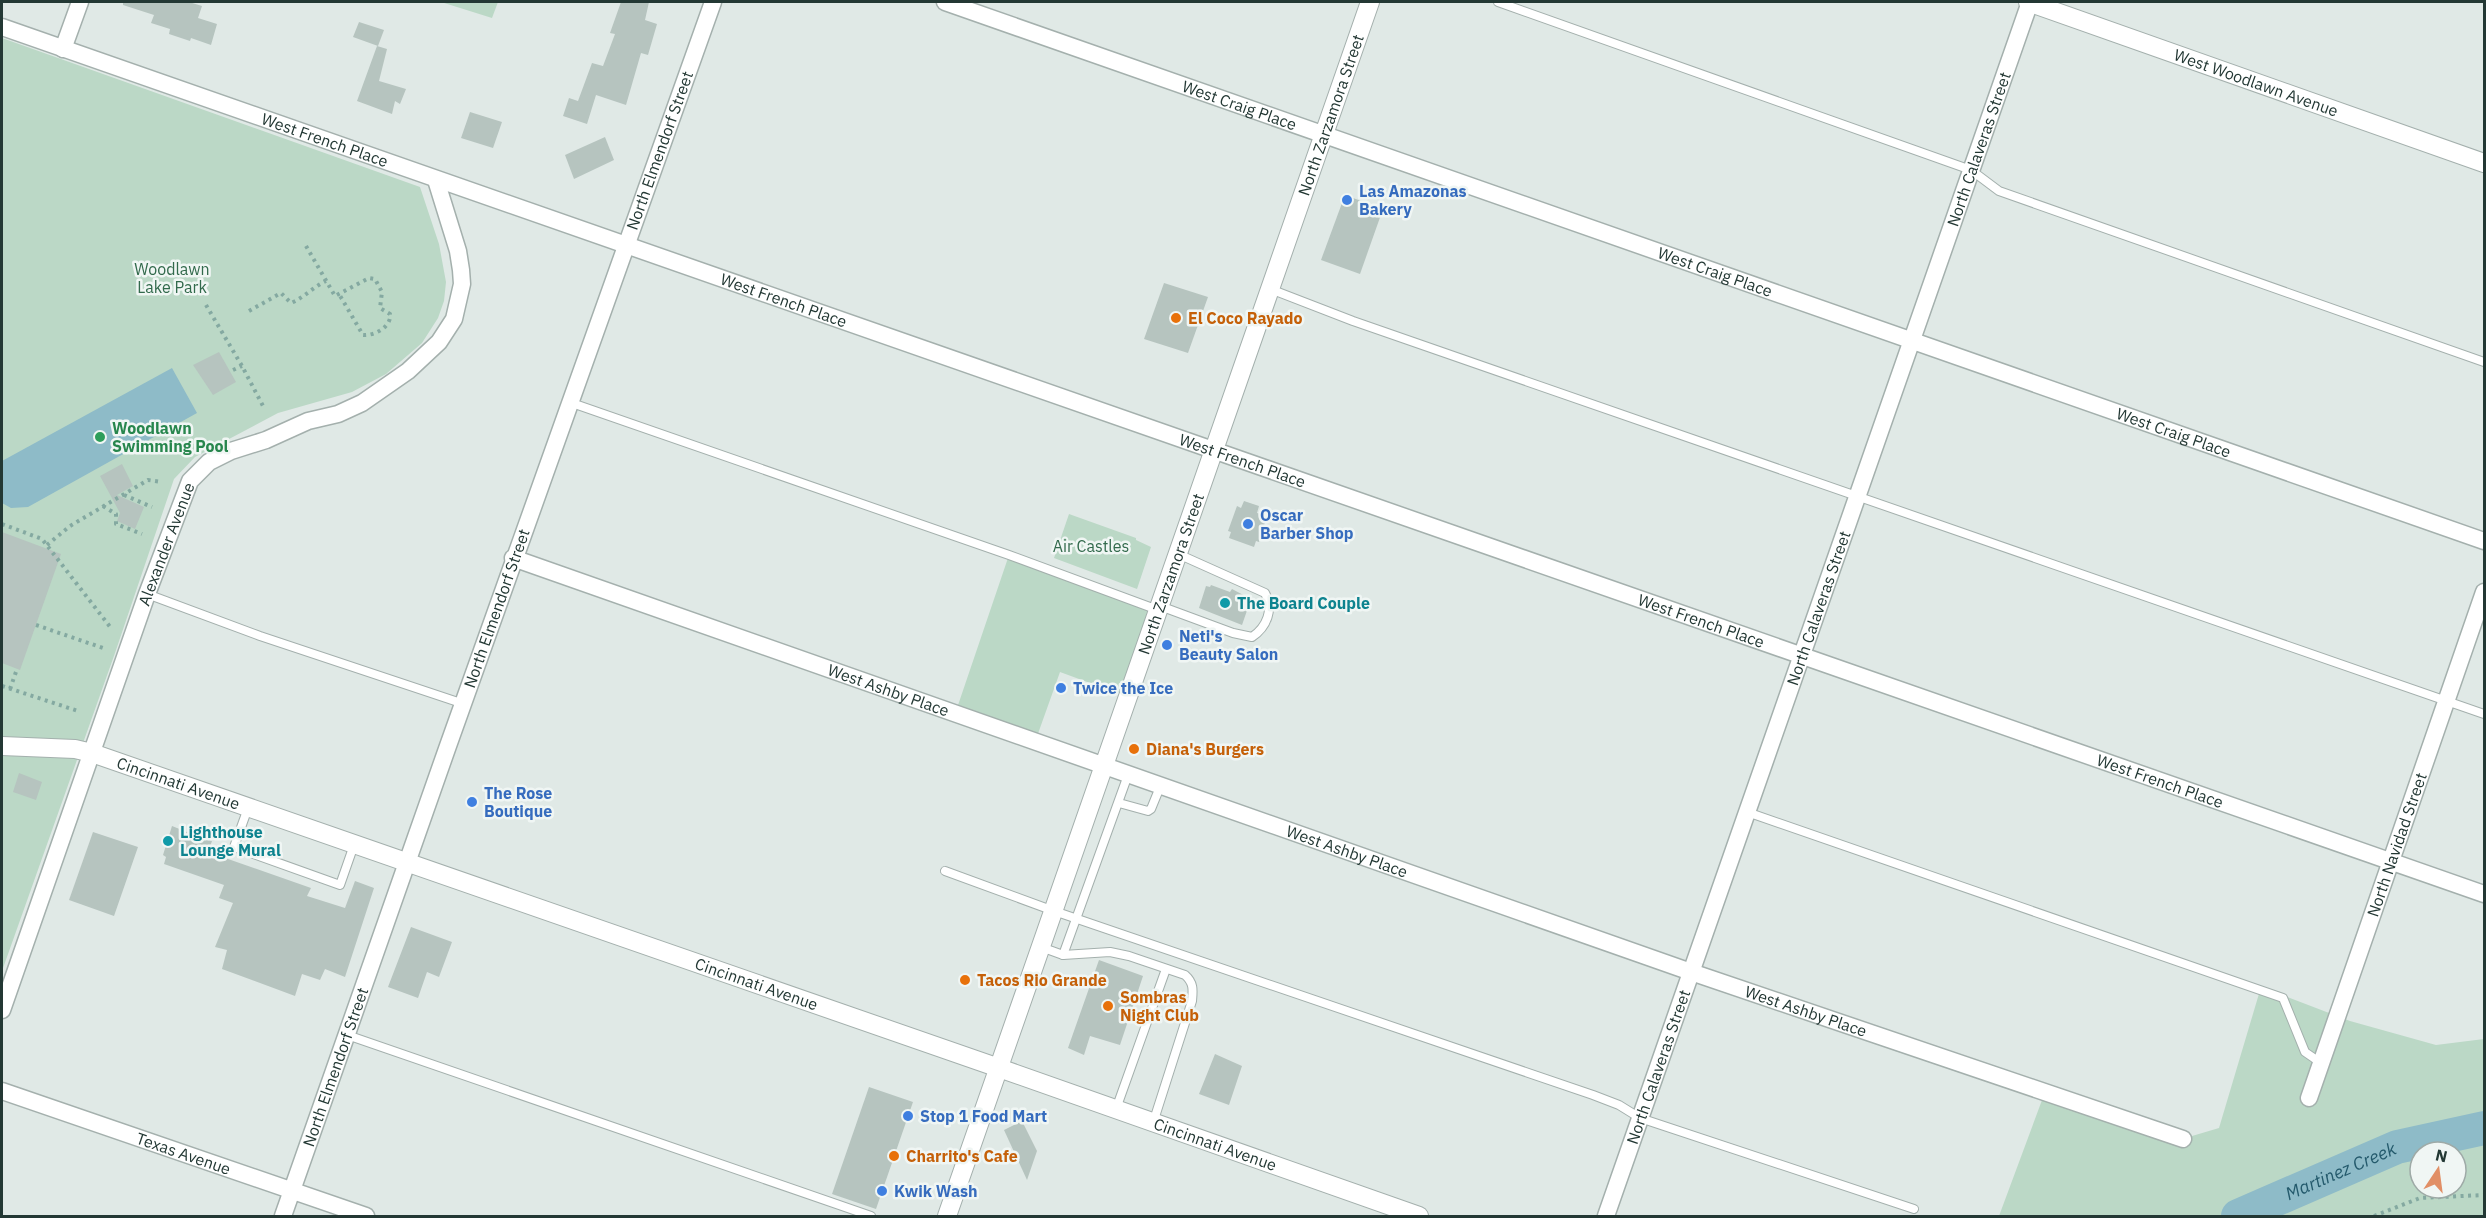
<svg xmlns="http://www.w3.org/2000/svg" width="2486" height="1218" font-family="'IBM Plex Sans',sans-serif">
	<style>
		.green { fill: #bbd8c6; fill-rule: evenodd }
		.water { fill: #8ebbc8 }
		.lines { fill: none; stroke-linecap: round; stroke-linejoin: round }
		.river { stroke: #8ebbc8; stroke-width: 34 }
		.building { fill: #b6c4bf }
		.service-casing { stroke: #a4b0ad; stroke-width: 10 }
		.minor-casing { stroke: #a4b0ad; stroke-width: 19 }
		.tertiary-casing { stroke: #a4b0ad; stroke-width: 20 }
		.path { stroke: #84a9a1; stroke-width: 4; stroke-dasharray: 3 4.5; stroke-linecap: butt }
		.service { stroke: #fff; stroke-width: 8 }
		.minor { stroke: #fff; stroke-width: 16 }
		.tertiary { stroke: #fff; stroke-width: 18 }
		.shop-dot { fill: #3f7fe0; stroke: #f0f6f4; stroke-width: 2 }
		.food-dot { fill: #e8710a; stroke: #f0f6f4; stroke-width: 2 }
		.leisure-dot { fill: #2e9e5b; stroke: #f0f6f4; stroke-width: 2 }
		.culture-dot { fill: #0f9aa8; stroke: #f0f6f4; stroke-width: 2 }
		.labels { text-anchor: middle; stroke-width: 5; stroke-linejoin: round; paint-order: stroke }
		.street-label { font-size: 16px; fill: #233834; stroke: #f0f6f4 }
		.shop-label { font-size: 16px; font-weight: bold; fill: #366cbe; stroke: #f0f6f4; text-anchor: start }
		.park-label { font-size: 16px; fill: #326a4c; stroke: #f0f6f4 }
		.food-label { font-size: 16px; font-weight: bold; fill: #c56008; stroke: #f0f6f4; text-anchor: start }
		.leisure-label { font-size: 16px; font-weight: bold; fill: #27864d; stroke: #f0f6f4; text-anchor: start }
		.culture-label { font-size: 16px; font-weight: bold; fill: #0d838f; stroke: #f0f6f4; text-anchor: start }
		.water-label { font-size: 18px; font-style: italic; fill: #245a6c; stroke: #f0f6f4 }
	</style>
	<rect width="100%" height="100%" fill="#e0e9e6"/>
	<!-- green -->
	<g class="green">
		<polygon points="441,2 498,2 492,18"/>
		<polygon points="2,38 420,187 439,244 446,282 444,301 438,318 422,343 386,374 352,392 278,413 195,457 174,479 115,653 2,971"/>
		<polygon points="1069,514 1136,538 1136,540 1151,547 1137,589 1054,558"/>
		<polygon points="1009,555 1158,610 1128,697 1060,672 1035,742 955,714"/>
		<path d="M2261 987 2350 1021 2436 1045 2484 1039V1216H1999L2045 1092 2182 1139 2219 1128ZM2420 1152H2456V1188H2420Z"/>
	</g>
	<!-- water -->
	<polygon class="water" points="172,368 197,413 28,507 11,508 2,503 2,461"/>
	<g class="lines">
		<!-- river -->
		<path class="river" id="s1" d="M2238 1216 2397 1147 2484 1128"/>
	</g>
	<!-- building -->
	<g class="building">
		<polygon points="123,2 189,2 202,6 198,18 217,24 211,45 191,38 190,41 169,34 170,29 151,23 154,15 123,5"/>
		<polygon points="621,2 649,2 645,20 657,24 648,55 641,53 626,105 596,95 587,124 563,116 569,98 578,101 592,63 603,66 615,34 610,33"/>
		<polygon points="359,22 384,30 378,46 353,37"/>
		<polygon points="377,46 387,49 379,81 406,89 400,104 395,101 392,114 357,101"/>
		<polygon points="470,112 502,122 493,148 461,138"/>
		<polygon points="605,137 614,160 574,179 565,155"/>
		<polygon points="1353,198 1383,209 1360,274 1321,260 1342,203"/>
		<polygon points="1164,283 1208,297 1188,353 1144,339"/>
		<polygon points="219,352 236,382 213,395 193,365"/>
		<polygon points="122,464 133,486 117,495 144,507 135,529 117,521 120,513 100,476"/>
		<polygon points="1244,501 1259,506 1257,513 1267,516 1259,542 1256,541 1254,547 1229,538 1231,532 1228,531 1237,506 1241,508"/>
		<polygon points="2,532 61,554 20,670 2,663"/>
		<polygon points="1211,585 1230,592 1232,589 1251,599 1242,625 1199,608 1206,586 1210,587"/>
		<polygon points="19,773 42,782 36,800 13,792"/>
		<polygon points="172,826 187,832 195,831 200,836 212,841 208,852 311,888 307,896 345,908 355,881 374,888 345,977 325,969 320,980 302,974 295,996 222,969 227,950 215,947 233,903 219,898 224,885 164,864 166,857 163,855"/>
		<polygon points="93,832 138,847 114,916 69,900"/>
		<polygon points="411,927 452,942 439,977 427,972 418,998 388,987"/>
		<polygon points="1099,960 1143,976 1120,1045 1090,1036 1084,1055 1068,1048"/>
		<polygon points="1215,1054 1242,1066 1229,1105 1199,1094"/>
		<polygon points="869,1087 913,1102 876,1209 832,1194"/>
		<polygon points="1022,1121 1037,1151 1027,1180 1004,1130"/>
	</g>
	<g class="lines">
		<defs>
			<g id="service">
				<polyline points="1498,2 1971,170 1999,191 2484,362"/>
				<polyline points="1270,289 1353,321 2484,714"/>
				<polyline points="569,402 1009,555 1158,610"/>
				<polyline points="147,594 260,636 464,704"/>
				<path d="M1160 606 1233 633 1252 637C1267 627 1274 609 1265 593L1178 554"/>
				<polyline points="1119,803 1148,811 1151,809 1160,787"/>
				<polyline points="248,808 234,847 340,885 354,845"/>
				<polyline points="1747,812 2283,998 2305,1052 2321,1063"/>
				<polyline points="945,871 1054,911 1593,1095 1619,1105 1640,1118 1914,1209"/>
				<path d="M1041 947 1063 955 1110 952 1129 956 1185 975C1194 983 1193 990 1192 1001L1153 1123"/>
				<polyline points="1063,955 1128,775"/>
				<polyline points="347,1035 871,1216"/>
				<polyline points="1116,1109 1166,969"/>
			</g>
			<g id="minor">
				<path id="s2" d="M945 2 2484 541"/>
				<path id="s3" d="M2 27 2484 894"/>
				<polyline points="63,49 80,2"/>
				<path id="s4" d="M513 558 1691 972 2183 1139"/>
				<path id="s5" d="M2 1010 147 594 190 481 209 462 231 451 266 440 308 421 338 414 362 403 408 371 439 342 454 319 462 284 461 270 458 251 436 180"/>
				<path id="s6" d="M2 1091 366 1216"/>
				<path id="s7" d="M2309 1098 2484 592"/>
				<path id="s8" d="M283 1216C425 811 567 405 713 2"/>
				<path id="s9" d="M1606 1216 2030 2"/>
			</g>
			<g id="tertiary">
				<path id="s10" d="M2028 2 2484 163"/>
				<path id="s11" d="M2 746 75 749 92 753 999 1068 1419 1216"/>
				<path id="s12" d="M947 1216 1370 2"/>
			</g>
		</defs>
		<!-- service casing -->
		<use href="#service" class="service-casing"/>
		<!-- minor casing -->
		<use href="#minor" class="minor-casing"/>
		<!-- tertiary casing -->
		<use href="#tertiary" class="tertiary-casing"/>
		<!-- path -->
		<g class="path">
			<path d="M306 246 335 296 369 278 375 279 382 292 380 308 390 314C392 326 375 336 363 335L339 294"/>
			<polyline points="206,305 242,366 263,406"/>
			<path d="M249 311 281 293 291 303C305 297 313 287 326 281"/>
			<polyline points="233,370 242,366"/>
			<polyline points="124,495 152,507"/>
			<polyline points="103,506 116,514 116,524 142,534"/>
			<polyline points="2,524 42,539 111,628"/>
			<polyline points="47,545 70,526 148,480 162,482"/>
			<polyline points="36,625 103,648"/>
			<polyline points="2,686 78,711"/>
			<polyline points="10,689 17,669"/>
			<polyline points="2374,1216 2420,1198 2484,1195"/>
		</g>
		<!-- service -->
		<use href="#service" class="service"/>
		<!-- minor -->
		<use href="#minor" class="minor"/>
		<!-- tertiary -->
		<use href="#tertiary" class="tertiary"/>
	</g>
	<!-- markers -->
	<g class="shop-dot">
		<circle cx="1347" cy="200" r="6"/>
		<circle cx="1248" cy="524" r="6"/>
		<circle cx="1167" cy="645" r="6"/>
		<circle cx="1061" cy="688" r="6"/>
		<circle cx="472" cy="802" r="6"/>
		<circle cx="908" cy="1116" r="6"/>
		<circle cx="882" cy="1191" r="6"/>
	</g>
	<g class="food-dot">
		<circle cx="1176" cy="318" r="6"/>
		<circle cx="1134" cy="749" r="6"/>
		<circle cx="965" cy="980" r="6"/>
		<circle cx="1108" cy="1006" r="6"/>
		<circle cx="894" cy="1156" r="6"/>
	</g>
	<circle class="leisure-dot" cx="100" cy="437" r="6"/>
	<g class="culture-dot">
		<circle cx="1225" cy="603" r="6"/>
		<circle cx="168" cy="841" r="6"/>
	</g>
	<g class="labels">
		<!-- street labels -->
		<g class="street-label">
			<text dy="6" stroke="none"><textPath href="#s10" startOffset="242">West Woodlawn Avenue</textPath></text>
			<text dy="6" stroke="none"><textPath href="#s2" startOffset="312">West Craig Place</textPath></text>
			<text dy="6" stroke="none"><textPath href="#s12" startOffset="1166">North Zarzamora Street</textPath></text>
			<text dy="6" stroke="none"><textPath href="#s3" startOffset="342">West French Place</textPath></text>
			<text dy="6" stroke="none"><textPath href="#s8" startOffset="1130">North Elmendorf Street</textPath></text>
			<text dy="6" stroke="none"><textPath href="#s9" startOffset="1130">North Calaveras Street</textPath></text>
			<text dy="6" stroke="none"><textPath href="#s2" startOffset="816">West Craig Place</textPath></text>
			<text dy="6" stroke="none"><textPath href="#s3" startOffset="828">West French Place</textPath></text>
			<text dy="6" stroke="none"><textPath href="#s2" startOffset="1302">West Craig Place</textPath></text>
			<text dy="6" stroke="none"><textPath href="#s3" startOffset="1314">West French Place</textPath></text>
			<text dy="6" stroke="none"><textPath href="#s5" startOffset="494">Alexander Avenue</textPath></text>
			<text dy="6" stroke="none"><textPath href="#s12" startOffset="680">North Zarzamora Street</textPath></text>
			<text dy="6" stroke="none"><textPath href="#s8" startOffset="644">North Elmendorf Street</textPath></text>
			<text dy="6" stroke="none"><textPath href="#s9" startOffset="644">North Calaveras Street</textPath></text>
			<text dy="6" stroke="none"><textPath href="#s3" startOffset="1800">West French Place</textPath></text>
			<text dy="6" stroke="none"><textPath href="#s4" startOffset="398">West Ashby Place</textPath></text>
			<text dy="6" stroke="none"><textPath href="#s3" startOffset="2286">West French Place</textPath></text>
			<text dy="6" stroke="none"><textPath href="#s11" startOffset="182">Cincinnati Avenue</textPath></text>
			<text dy="6" stroke="none"><textPath href="#s7" startOffset="268">North Navidad Street</textPath></text>
			<text dy="6" stroke="none"><textPath href="#s4" startOffset="884">West Ashby Place</textPath></text>
			<text dy="6" stroke="none"><textPath href="#s11" startOffset="794">Cincinnati Avenue</textPath></text>
			<text dy="6" stroke="none"><textPath href="#s4" startOffset="1370">West Ashby Place</textPath></text>
			<text dy="6" stroke="none"><textPath href="#s8" startOffset="158">North Elmendorf Street</textPath></text>
			<text dy="6" stroke="none"><textPath href="#s9" startOffset="158">North Calaveras Street</textPath></text>
			<text dy="6" stroke="none"><textPath href="#s11" startOffset="1280">Cincinnati Avenue</textPath></text>
			<text dy="6" stroke="none"><textPath href="#s6" startOffset="192">Texas Avenue</textPath></text>
		</g>
		<!-- shop labels -->
		<g class="shop-label">
			<text x="1359" y="197">Las Amazonas<tspan x="1359" dy="18">Bakery</tspan></text>
			<text x="1260" y="521">Oscar<tspan x="1260" dy="18">Barber Shop</tspan></text>
			<text x="1179" y="642">Neti's<tspan x="1179" dy="18">Beauty Salon</tspan></text>
			<text x="1073" y="694">Twice the Ice</text>
			<text x="484" y="799">The Rose<tspan x="484" dy="18">Boutique</tspan></text>
			<text x="920" y="1122">Stop 1 Food Mart</text>
			<text x="894" y="1197">Kwik Wash</text>
		</g>
		<!-- park labels -->
		<g class="park-label">
			<text x="172" y="275">Woodlawn<tspan x="172" dy="18">Lake Park</tspan></text>
			<text x="1091" y="552">Air Castles</text>
		</g>
		<!-- food labels -->
		<g class="food-label">
			<text x="1188" y="324">El Coco Rayado</text>
			<text x="1146" y="755">Diana's Burgers</text>
			<text x="977" y="986">Tacos Rio Grande</text>
			<text x="1120" y="1003">Sombras<tspan x="1120" dy="18">Night Club</tspan></text>
			<text x="906" y="1162">Charrito's Cafe</text>
		</g>
		<!-- leisure labels -->
		<g class="leisure-label">
			<text x="112" y="434">Woodlawn<tspan x="112" dy="18">Swimming Pool</tspan></text>
		</g>
		<!-- culture labels -->
		<g class="culture-label">
			<text x="1237" y="609">The Board Couple</text>
			<text x="180" y="838">Lighthouse<tspan x="180" dy="18">Lounge Mural</tspan></text>
		</g>
		<!-- water labels -->
		<g class="water-label">
			<text dy="6" stroke="none"><textPath href="#s1" startOffset="112">Martinez Creek</textPath></text>
		</g>
	</g>
	<!-- border -->
	<rect width="2486" height="1218" fill="none" stroke="#233834" stroke-width="6"/>
	<!-- north arrow -->
	<g transform="translate(2438 1170) rotate(13)"><circle r="28" fill="#f0f6f4" stroke="#9eaaa7" stroke-width="1.5"/>
	<path d="M0-4.5L10 22L0 15L-10 22Z" fill="#e18f66"/>
	<text y="-9" font-size="16" font-weight="bold" text-anchor="middle" fill="#233834">N</text>
	</g>
</svg>
